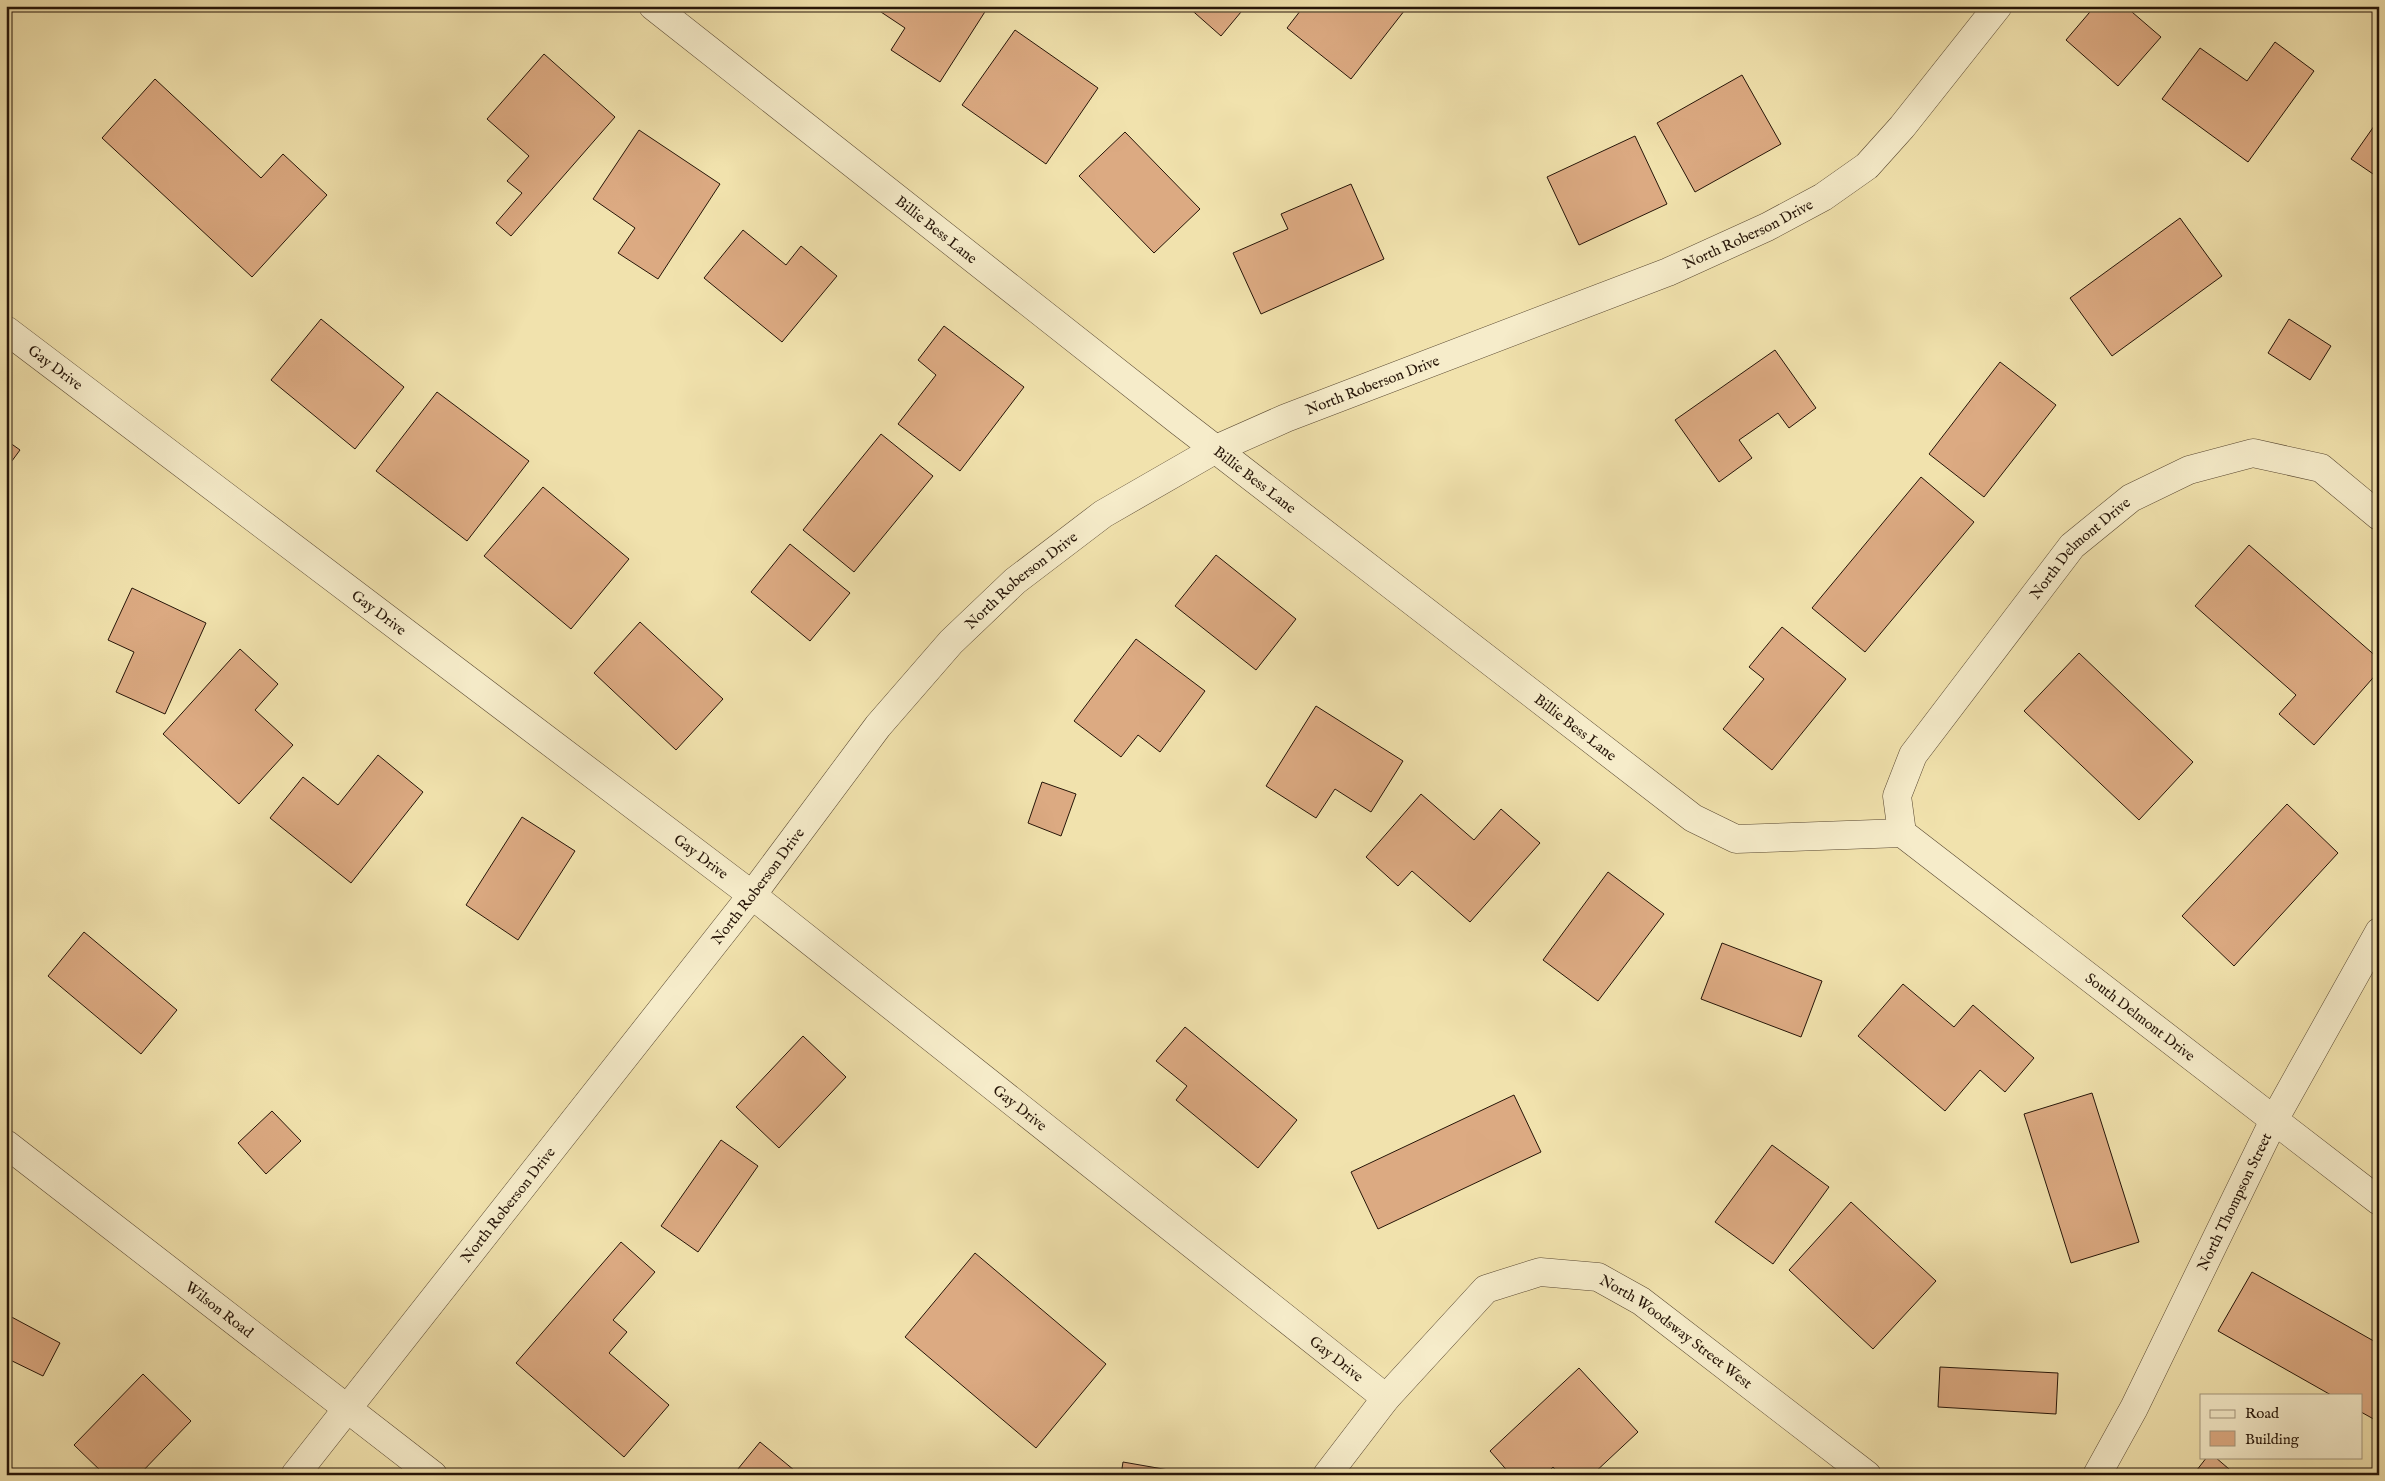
<svg xmlns="http://www.w3.org/2000/svg" width="2385" height="1481" font-family="'IM FELL English',serif">
	<style>
		.building { fill: #dcaa82; stroke: #261508 }
		.lines { fill: none; stroke-linecap: round; stroke-linejoin: round }
		.street-casing { stroke: #594831; stroke-width: 29 }
		.street { stroke: #f6ecca; stroke-width: 28 }
		.labels { text-anchor: middle; stroke-width: 4; stroke-linejoin: round; paint-order: stroke }
		.street-label { font-size: 15px; fill: #261508; stroke: #f6ecca }
	</style>
	<rect width="100%" height="100%" fill="#f1e2ad"/>
	<filter id="stains"><feTurbulence type="fractalNoise" baseFrequency=".004" numOctaves="4"/><feColorMatrix values="0 0 0 0 .2 0 0 0 0 .09 0 0 0 0 .02 0 0 0 .5 -.17"/></filter>
	<radialGradient id="worn" r=".72"><stop offset=".6" stop-color="#630" stop-opacity="0"/><stop offset="1" stop-color="#630" stop-opacity=".3"/></radialGradient>
	<!-- building -->
	<g class="building">
		<polygon points="872,6 987,6 988,7 940,82 891,50 905,28"/>
		<polygon points="1187,6 1246,6 1221,36"/>
		<polygon points="1304,6 1408,6 1351,79 1287,28"/>
		<polygon points="2095,6 2125,6 2161,37 2118,86 2066,40"/>
		<polygon points="1015,30 1098,88 1046,164 962,105"/>
		<polygon points="2275,42 2314,71 2248,162 2162,99 2200,48 2247,81"/>
		<polygon points="544,54 615,117 511,236 496,223 522,193 507,181 529,156 487,119"/>
		<polygon points="1742,75 1781,144 1695,192 1657,123"/>
		<polygon points="155,79 261,178 283,154 327,195 252,277 102,138"/>
		<polygon points="2379,119 2379,178 2351,159"/>
		<polygon points="639,130 720,184 658,279 618,253 635,228 593,199"/>
		<polygon points="1125,132 1200,209 1154,253 1079,176"/>
		<polygon points="1635,136 1667,204 1579,245 1547,177"/>
		<polygon points="1351,184 1384,259 1261,314 1233,253 1288,229 1281,214"/>
		<polygon points="2180,218 2222,276 2112,356 2070,298"/>
		<polygon points="743,230 786,265 801,246 837,276 782,342 704,278"/>
		<polygon points="321,319 404,387 355,449 271,380"/>
		<polygon points="2289,319 2331,346 2310,380 2268,353"/>
		<polygon points="944,326 1024,387 960,471 898,424 936,375 918,360"/>
		<polygon points="1775,350 1816,408 1789,428 1778,413 1739,440 1752,458 1719,482 1675,420"/>
		<polygon points="2000,362 2056,405 1984,497 1929,454"/>
		<polygon points="437,392 529,461 467,541 376,471"/>
		<polygon points="881,434 933,476 854,572 803,530"/>
		<polygon points="6,440 20,450 6,469"/>
		<polygon points="1921,477 1974,522 1865,652 1812,608"/>
		<polygon points="543,487 629,559 571,629 484,556"/>
		<polygon points="790,544 850,593 810,641 751,592"/>
		<polygon points="2249,545 2379,659 2379,671 2314,745 2279,714 2296,695 2195,606"/>
		<polygon points="1216,555 1296,619 1256,670 1175,606"/>
		<polygon points="132,588 206,623 165,714 116,692 134,652 108,640"/>
		<polygon points="640,622 723,699 676,750 594,673"/>
		<polygon points="1782,627 1846,679 1772,770 1723,729 1764,679 1749,667"/>
		<polygon points="1136,639 1205,691 1160,752 1138,735 1121,757 1074,721"/>
		<polygon points="240,649 278,684 255,710 293,745 239,804 163,734"/>
		<polygon points="2079,653 2193,762 2139,820 2024,711"/>
		<polygon points="1316,706 1403,761 1371,812 1335,789 1316,818 1266,786"/>
		<polygon points="378,755 423,792 351,883 270,818 303,777 338,805"/>
		<polygon points="1042,782 1076,794 1061,836 1028,823"/>
		<polygon points="1421,794 1474,840 1501,809 1540,843 1470,922 1412,871 1398,886 1366,857"/>
		<polygon points="2287,804 2338,853 2234,966 2182,916"/>
		<polygon points="522,817 575,851 518,940 466,905"/>
		<polygon points="1608,872 1664,914 1598,1001 1543,960"/>
		<polygon points="84,932 177,1010 141,1054 48,976"/>
		<polygon points="1722,943 1822,981 1801,1037 1701,999"/>
		<polygon points="1903,984 1954,1027 1973,1005 2034,1058 2005,1092 1980,1070 1945,1111 1858,1036"/>
		<polygon points="1185,1027 1297,1120 1258,1168 1176,1100 1187,1086 1156,1061"/>
		<polygon points="803,1036 846,1077 779,1148 736,1107"/>
		<polygon points="2092,1093 2139,1242 2071,1263 2024,1114"/>
		<polygon points="1514,1095 1541,1152 1378,1229 1351,1172"/>
		<polygon points="272,1111 301,1141 266,1174 238,1143"/>
		<polygon points="721,1140 758,1166 698,1252 661,1226"/>
		<polygon points="1772,1145 1829,1187 1773,1264 1715,1222"/>
		<polygon points="1851,1202 1936,1281 1873,1349 1789,1270"/>
		<polygon points="621,1242 655,1272 613,1320 627,1332 609,1353 669,1405 624,1457 516,1363"/>
		<polygon points="975,1253 1106,1364 1036,1448 905,1337"/>
		<polygon points="2252,1272 2379,1344 2379,1422 2361,1412 2361,1395 2331,1395 2218,1331"/>
		<polygon points="6,1314 60,1343 43,1376 6,1358"/>
		<polygon points="1940,1367 2058,1373 2056,1414 1938,1407"/>
		<polygon points="1579,1368 1638,1432 1592,1475 1560,1475 1553,1467 1545,1475 1511,1475 1490,1451"/>
		<polygon points="143,1374 191,1421 139,1475 105,1475 74,1445"/>
		<polygon points="760,1442 800,1475 733,1475"/>
		<polygon points="2207,1457 2215,1457 2236,1475 2193,1475"/>
		<polygon points="1123,1462 1186,1473 1186,1475 1121,1475"/>
	</g>
	<g class="lines">
		<defs>
			<g id="street">
				<path id="s1" d="M653 6 1179 421 1693 818 1736 839 1902 833"/>
				<path id="s2" d="M6 330 752 895 1386 1398"/>
				<path id="s3" d="M1902 833 1897 796 1913 755 2072 546 2131 498 2189 470 2253 453 2321 468 2379 516"/>
				<path id="s4" d="M1902 833 2379 1201"/>
				<path id="s5" d="M6 1144 433 1475"/>
				<path id="s6" d="M295 1475 752 895 878 726 951 642 1015 581 1103 514 1216 449 1286 418 1668 272 1767 227 1823 197 1867 166 1902 127 1998 6"/>
				<path id="s7" d="M1327 1475 1386 1398 1486 1289 1540 1272 1598 1277 1641 1301 1867 1475"/>
				<path id="s8" d="M2097 1475 2134 1408 2274 1120 2379 932"/>
			</g>
		</defs>
		<!-- street casing -->
		<use href="#street" class="street-casing"/>
		<!-- street -->
		<use href="#street" class="street"/>
	</g>
	<g class="labels">
		<!-- street labels -->
		<g class="street-label">
			<text dy="5" stroke="none"><textPath href="#s1" startOffset="361">Billie Bess Lane</textPath></text>
			<text dy="5" stroke="none"><textPath href="#s6" startOffset="1964">North Roberson Drive</textPath></text>
			<text dy="5" stroke="none"><textPath href="#s2" startOffset="62">Gay Drive</textPath></text>
			<text dy="5" stroke="none"><textPath href="#s6" startOffset="1559">North Roberson Drive</textPath></text>
			<text dy="5" stroke="none"><textPath href="#s1" startOffset="766">Billie Bess Lane</textPath></text>
			<text dy="5" stroke="none"><textPath href="#s3" startOffset="348">North Delmont Drive</textPath></text>
			<text dy="5" stroke="none"><textPath href="#s6" startOffset="1154">North Roberson Drive</textPath></text>
			<text dy="5" stroke="none"><textPath href="#s2" startOffset="468">Gay Drive</textPath></text>
			<text dy="5" stroke="none"><textPath href="#s1" startOffset="1171">Billie Bess Lane</textPath></text>
			<text dy="5" stroke="none"><textPath href="#s2" startOffset="872">Gay Drive</textPath></text>
			<text dy="5" stroke="none"><textPath href="#s6" startOffset="749">North Roberson Drive</textPath></text>
			<text dy="5" stroke="none"><textPath href="#s4" startOffset="301">South Delmont Drive</textPath></text>
			<text dy="5" stroke="none"><textPath href="#s2" startOffset="1278">Gay Drive</textPath></text>
			<text dy="5" stroke="none"><textPath href="#s8" startOffset="306">North Thompson Street</textPath></text>
			<text dy="5" stroke="none"><textPath href="#s6" startOffset="344">North Roberson Drive</textPath></text>
			<text dy="5" stroke="none"><textPath href="#s5" startOffset="270">Wilson Road</textPath></text>
			<text dy="5" stroke="none"><textPath href="#s7" startOffset="455">North Woodsway Street West</textPath></text>
			<text dy="5" stroke="none"><textPath href="#s2" startOffset="1682">Gay Drive</textPath></text>
		</g>
	</g>
	<!-- margin -->
	<rect width="2385" height="1481" fill="none" stroke="#f1e2ad" stroke-width="25"/>
	<rect x="8" y="8" width="2370" height="1466" fill="none" stroke="#261508" stroke-width="2.5"/>
	<rect x="12" y="12" width="2360" height="1456" fill="none" stroke="#261508"/>
	<!-- legend -->
	<rect x="2200" y="1394" width="162" height="65" fill="#f6ecca" stroke="#a3967c"/>
	<rect x="2210" y="1410" width="25" height="8" fill="#f6ecca" stroke="#a3967c"/>
	<text x="2245" y="1418" font-size="15" fill="#261508">Road</text>
	<rect x="2210" y="1431" width="25" height="15" fill="#dcaa82" stroke="#a3967c"/>
	<text x="2245" y="1444" font-size="15" fill="#261508">Building</text>
	<rect width="100%" height="100%" filter="url(#stains)"/>
	<rect width="100%" height="100%" fill="url(#worn)"/>
</svg>
